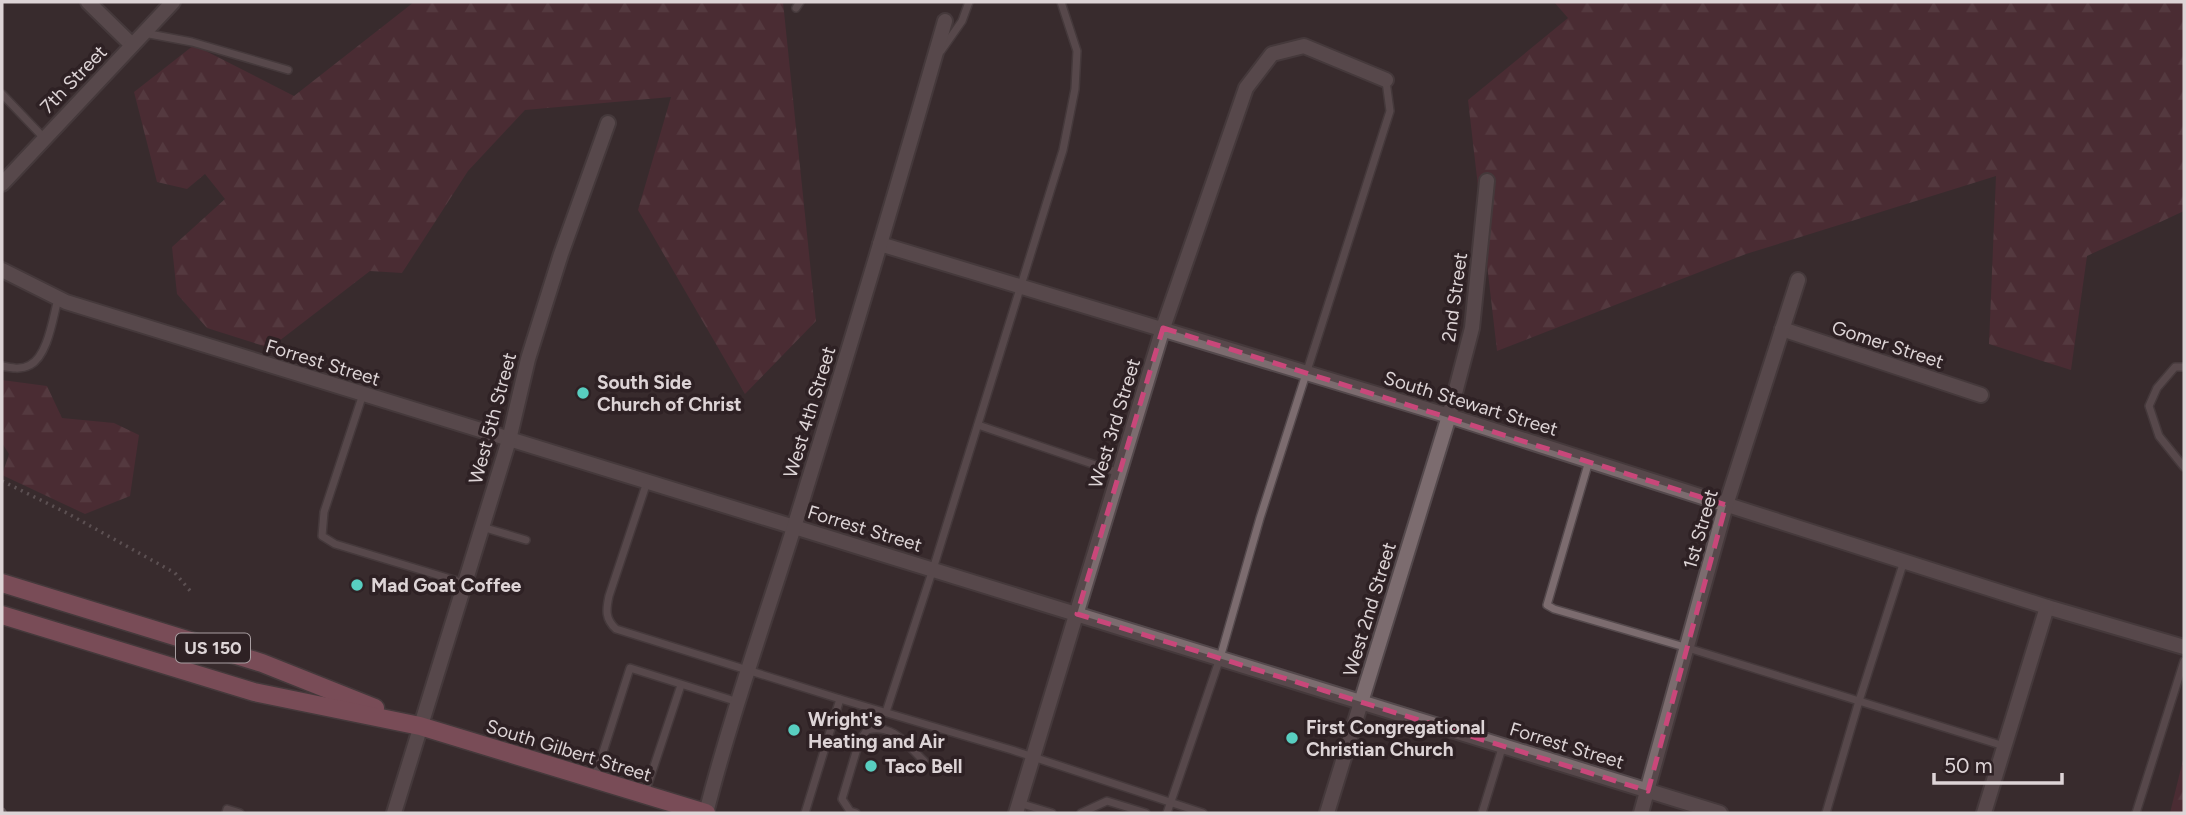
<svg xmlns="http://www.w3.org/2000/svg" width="2186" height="815" font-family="Figtree,sans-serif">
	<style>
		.forest { fill: url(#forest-firs) }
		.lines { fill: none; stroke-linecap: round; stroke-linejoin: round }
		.service-casing { stroke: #54494c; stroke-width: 10 }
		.minor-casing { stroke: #54494c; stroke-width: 18 }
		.primary-casing { stroke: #54494c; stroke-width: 21 }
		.path { stroke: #887d7f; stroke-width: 3.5; stroke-dasharray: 2 5; stroke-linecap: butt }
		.service { stroke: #7c6c6f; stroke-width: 7 }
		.minor { stroke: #7c6c6f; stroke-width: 14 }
		.primary { stroke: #c77389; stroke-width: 18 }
		.rail { stroke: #897e80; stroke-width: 5; stroke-dasharray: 9 9; stroke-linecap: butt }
		.marked { fill: none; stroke: #c9477a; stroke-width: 5; stroke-dasharray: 14 9; stroke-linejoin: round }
		.poi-dot { fill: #58cec0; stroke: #2e2124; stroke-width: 2.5 }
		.labels { text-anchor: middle; stroke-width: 7; stroke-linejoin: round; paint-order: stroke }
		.shield { fill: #2e2124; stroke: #a89ea1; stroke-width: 2 }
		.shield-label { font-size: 18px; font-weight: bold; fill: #ddd4d6 }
		.street-label { font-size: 19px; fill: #ddd4d6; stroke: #2e2124 }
		.poi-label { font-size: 19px; font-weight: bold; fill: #ddd4d6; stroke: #2e2124; text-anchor: start }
	</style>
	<defs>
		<pattern id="forest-firs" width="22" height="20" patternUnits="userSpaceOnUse" patternTransform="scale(1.75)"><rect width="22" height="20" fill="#602d3a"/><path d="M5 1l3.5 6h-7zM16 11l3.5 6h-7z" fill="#764b56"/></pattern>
	</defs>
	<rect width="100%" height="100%" fill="#382b2e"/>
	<!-- forest -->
	<g class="forest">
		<polygon points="414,2 783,2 816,321 745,394 638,210 671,97 525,110 468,171 402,273 370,271 270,348 207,328 177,294 172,247 225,199 205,174 187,189 157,182 134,92 194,45 294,96"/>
		<polygon points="1554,2 2184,2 2184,211 2087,256 2071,370 1989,344 1996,176 1746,254 1497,351 1468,100 1568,18"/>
		<polygon points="2,380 47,386 62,418 114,423 139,435 130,496 85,514 2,475 9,454 2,443"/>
		<polygon points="2184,756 2184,813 2170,813"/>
	</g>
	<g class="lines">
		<defs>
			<g id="service">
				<polyline points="796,8 800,2"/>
				<polyline points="144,33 192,42 288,70"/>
				<polyline points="941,51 962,21 969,2"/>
				<polyline points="2,94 44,138"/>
				<path d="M2 366C11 368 21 370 30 365 48 356 53 317 58 299"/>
				<polyline points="2184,367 2175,367 2157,388 2149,406 2159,436 2184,467"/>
				<polyline points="363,394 324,512 322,536 335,544 464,583"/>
				<polyline points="978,425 1119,473"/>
				<polyline points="1589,461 1547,605 1554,609 1688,648 2004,746"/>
				<path d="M647 482 609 596C606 610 605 619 616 629L840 699 1012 750 1203 813"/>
				<polyline points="482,527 526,540"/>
				<polyline points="886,712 933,569 1063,150 1075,89 1077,51 1061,2"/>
				<polyline points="595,777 630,668 738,702"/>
				<polyline points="645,793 681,685"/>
				<polyline points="1019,803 1052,813"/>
				<polyline points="226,813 227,809 240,813"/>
				<polyline points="805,813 840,699"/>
				<path d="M856 813 850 811 842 799 859 742 867 730C893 723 907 745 924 761"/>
				<polyline points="1081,813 1107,801 1146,813"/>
				<polyline points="1167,813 1220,658 1260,518 1390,111 1386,81"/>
				<polyline points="1482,813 1503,745"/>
				<polyline points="1826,813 1859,701 1904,561"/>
				<polyline points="2136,813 2184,661"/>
			</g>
			<g id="minor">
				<polyline points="88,2 132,45"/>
				<polyline points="2,184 173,2"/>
				<polyline points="880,244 1449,416 2047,607 2184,647"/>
				<polyline points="2,270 66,302 1720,813"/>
				<polyline points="1782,329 1981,395"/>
				<polyline points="394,813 509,440 528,359 561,254 608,123"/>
				<path d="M706 813C731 715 765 620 795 524 847 357 897 189 945 21"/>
				<polyline points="1016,813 1163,328 1246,88 1272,54 1304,46 1386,80"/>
				<polyline points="1327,813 1449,416 1472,328 1487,181"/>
				<polyline points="1641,813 1726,505 1798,280"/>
				<polyline points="1984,813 2047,607"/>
			</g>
			<g id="primary">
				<polyline points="2,583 262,663 375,708"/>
				<polyline points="2,615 254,692 420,726 706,813"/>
			</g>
		</defs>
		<!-- service casing -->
		<use href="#service" class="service-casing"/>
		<!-- minor casing -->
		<use href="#minor" class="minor-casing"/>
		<!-- primary casing -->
		<use href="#primary" class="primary-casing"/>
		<!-- path -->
		<polyline class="path" points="2,481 65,512 175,573 192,593"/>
		<!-- service -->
		<use href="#service" class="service"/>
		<!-- minor -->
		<use href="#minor" class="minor"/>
		<!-- primary -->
		<use href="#primary" class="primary"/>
		<!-- rail -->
		<polyline class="rail" points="2,809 5,813"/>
	</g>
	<!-- marked area -->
	<path d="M0 0H2186V815H0ZM1163 328 1726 505 1648 791 1077 614Z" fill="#382b2e" fill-opacity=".55" fill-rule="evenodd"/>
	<path class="marked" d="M1163 328 1726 505 1648 791 1077 614Z"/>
	<!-- markers -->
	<g class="poi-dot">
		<circle cx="583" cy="393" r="7"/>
		<circle cx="357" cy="585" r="7"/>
		<circle cx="794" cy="730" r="7"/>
		<circle cx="1292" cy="738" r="7"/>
		<circle cx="871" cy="766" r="7"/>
	</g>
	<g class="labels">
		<!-- shield labels -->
		<rect class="shield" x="176" y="633.5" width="74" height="29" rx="5"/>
		<g class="shield-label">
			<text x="213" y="654">US 150</text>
		</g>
		<!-- street labels -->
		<g class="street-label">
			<text transform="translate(73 79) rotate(-46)" y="7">7th Street</text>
			<text transform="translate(1454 297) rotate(-82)" y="7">2nd Street</text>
			<text transform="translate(1888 344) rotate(18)" y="7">Gomer Street</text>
			<text transform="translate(323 362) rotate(17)" y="7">Forrest Street</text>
			<text transform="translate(1471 403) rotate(17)" y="7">South Stewart Street</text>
			<text transform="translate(809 412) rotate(-73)" y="7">West 4th Street</text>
			<text transform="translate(492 418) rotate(-75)" y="7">West 5th Street</text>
			<text transform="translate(1114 423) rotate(-73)" y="7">West 3rd Street</text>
			<text transform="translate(865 528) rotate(17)" y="7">Forrest Street</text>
			<text transform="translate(1700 529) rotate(-74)" y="7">1st Street</text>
			<text transform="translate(1369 609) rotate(-73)" y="7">West 2nd Street</text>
			<text transform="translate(1567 745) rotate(17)" y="7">Forrest Street</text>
			<text transform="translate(569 750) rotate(17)" y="7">South Gilbert Street</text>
		</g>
		<!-- poi labels -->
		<g class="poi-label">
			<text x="597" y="389">South Side<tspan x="597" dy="22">Church of Christ</tspan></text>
			<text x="371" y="592">Mad Goat Coffee</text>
			<text x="808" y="726">Wright's<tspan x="808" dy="22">Heating and Air</tspan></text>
			<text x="1306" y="734">First Congregational<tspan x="1306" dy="22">Christian Church</tspan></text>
			<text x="885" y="773">Taco Bell</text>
		</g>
	</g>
	<!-- border -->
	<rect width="2186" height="815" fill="none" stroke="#ddd4d6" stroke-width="7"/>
	<!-- scale -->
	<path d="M1934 773v10h128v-10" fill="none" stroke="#ddd4d6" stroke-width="3.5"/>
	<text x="1944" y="773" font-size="21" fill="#ddd4d6" stroke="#2e2124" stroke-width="5" paint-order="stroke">50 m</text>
</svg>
